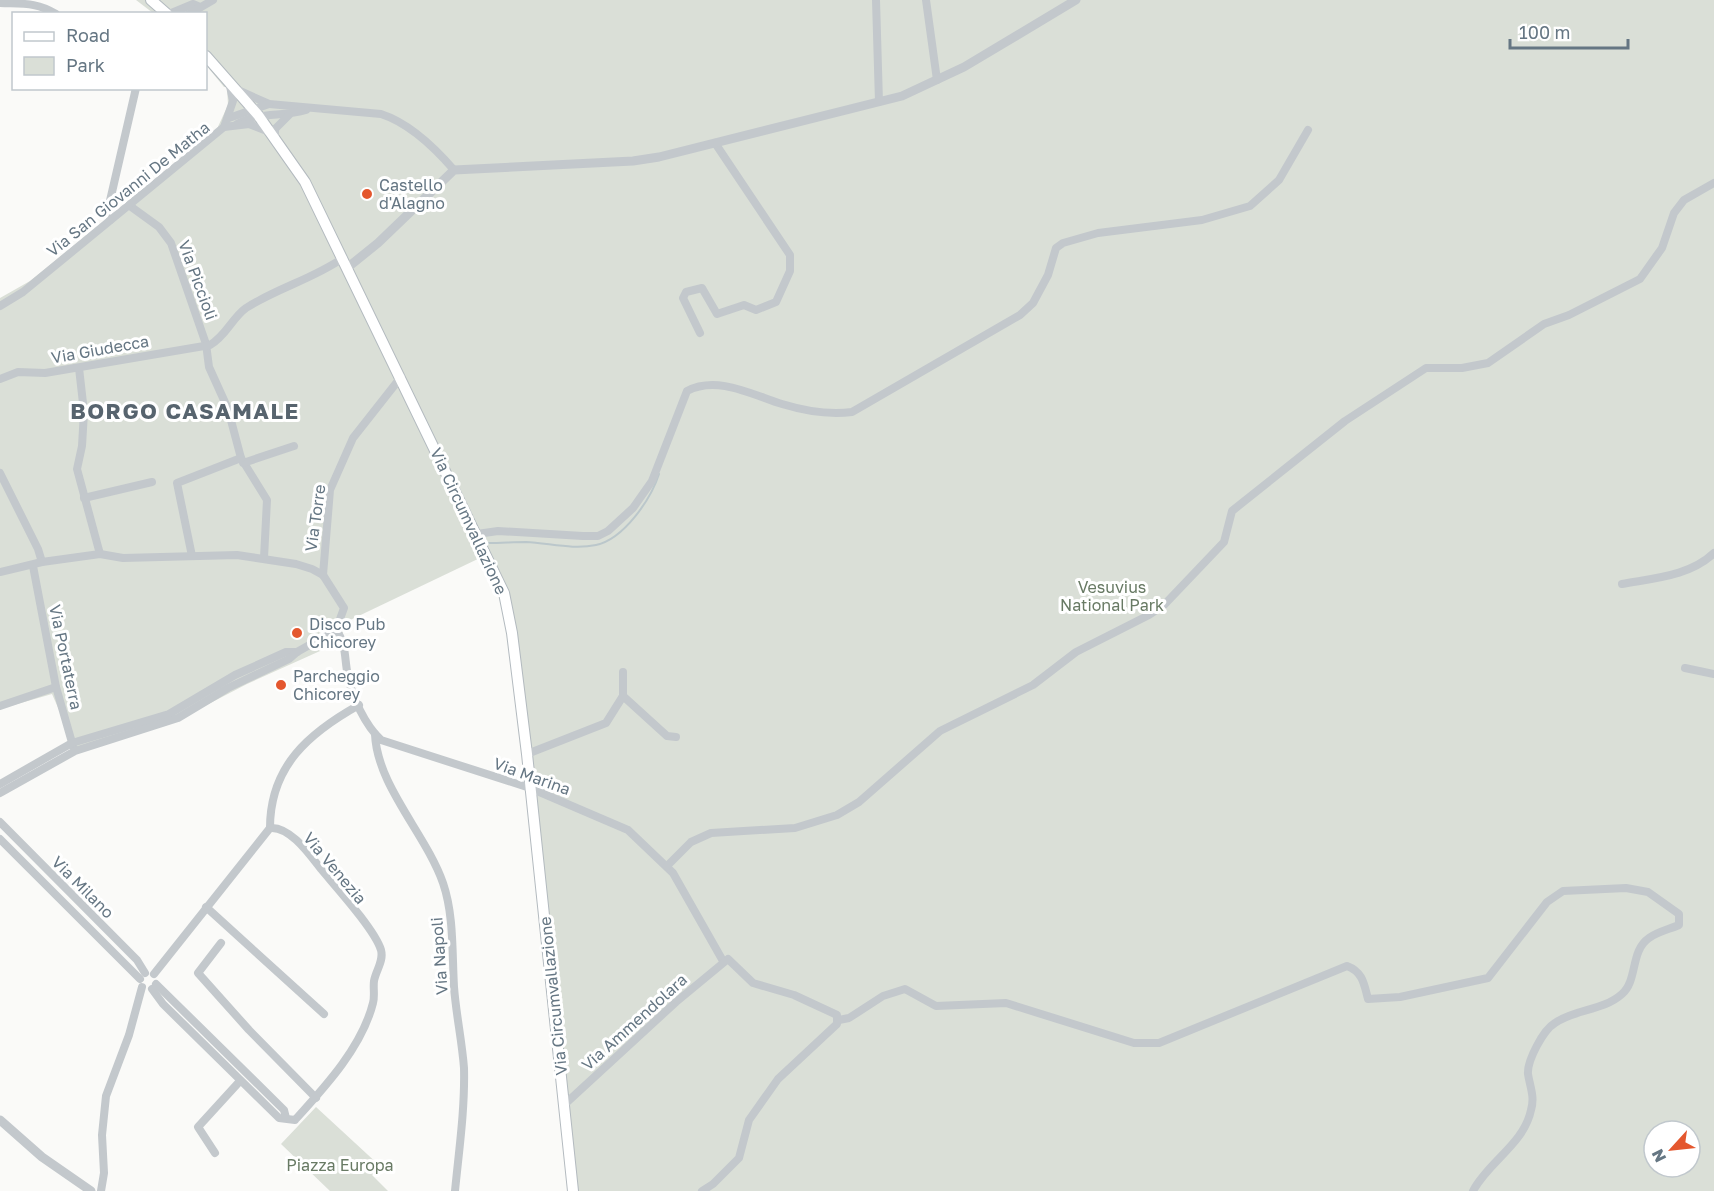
<svg xmlns="http://www.w3.org/2000/svg" width="1714" height="1191" font-family="'Golos Text',sans-serif">
	<style>
		.green { fill: #dadfd7; fill-rule: evenodd }
		.lines { fill: none; stroke-linecap: round; stroke-linejoin: round }
		.stream { stroke: #bbc7cb; stroke-width: 2 }
		.secondary-casing { stroke: #b3babf; stroke-width: 12 }
		.minor { stroke: #c3c8cc; stroke-width: 8 }
		.tertiary { stroke: #c3c8cc; stroke-width: 9 }
		.secondary { stroke: #fff; stroke-width: 10 }
		.poi-dot { fill: #e4572e; stroke: #fff; stroke-width: 2 }
		.labels { text-anchor: middle; stroke-width: 6; stroke-linejoin: round; paint-order: stroke }
		.poi-label { font-size: 16px; fill: #657683; stroke: #fff; text-anchor: start }
		.street-label { font-size: 16px; fill: #657683; stroke: #fff }
		.park-label { font-size: 16px; fill: #687a64; stroke: #fff }
		.district-label { font-size: 22px; font-weight: bold; letter-spacing: 1.5px; fill: #57646e; stroke: #fff }
	</style>
	<rect width="100%" height="100%" fill="#fafaf8"/>
	<!-- green -->
	<g class="green">
		<path d="M136 0H1714V1191H570L525 758 504 607 482 557 346 622 340 642 247 684 170 724 78 753 52 694 0 709V298L30 281 216 131 228 105 227 87H224L206 65V14L153 13ZM1654 1131H1690V1167H1654Z"/>
		<polygon points="316,1107 380,1166 372,1175 388,1191 330,1191 281,1144"/>
	</g>
	<g class="lines">
		<!-- stream -->
		<path class="stream" d="M489 543C501 543 514 542 526 542 549 543 573 550 596 545 624 539 651 499 659 474"/>
		<defs>
			<g id="secondary">
				<polyline points="151,0 167,14"/>
				<polyline points="206,56 258,115 305,182 504,593 512,633 527,754 573,1191"/>
			</g>
		</defs>
		<!-- secondary casing -->
		<use href="#secondary" class="secondary-casing"/>
		<!-- minor -->
		<g class="minor">
			<polyline points="876,0 879,102"/>
			<polyline points="926,0 937,80"/>
			<path d="M0 3C22 4 37 2 56 14"/>
			<polyline points="169,14 193,4 200,7"/>
			<polyline points="189,14 213,0"/>
			<path d="M240 91 269 104 381 114C409 123 435 148 454 170"/>
			<polyline points="229,118 269,104"/>
			<path d="M237 124C258 112 282 117 306 110"/>
			<polyline points="224,127 233,101 230,86"/>
			<polyline points="275,137 275,129 289,115"/>
			<polyline points="130,206 159,227 171,243 206,344 209,367 228,409 241,458 267,500 264,558"/>
			<polyline points="110,220 109,205 136,88"/>
			<polyline points="0,306 23,292 224,127 249,124 267,131"/>
			<polyline points="700,333 683,298 686,292 702,288 717,314 744,305 756,310 776,302 790,271 790,255 715,143"/>
			<polyline points="79,368 84,412 82,446 77,469 100,554"/>
			<path d="M0 379 18 372 45 373 210 345C226 336 232 318 246 308 277 288 313 279 343 258"/>
			<polyline points="243,463 294,446"/>
			<polyline points="0,473 38,549 42,562"/>
			<polyline points="84,498 152,482"/>
			<path d="M477 534 498 531 583 536H598L608 531 633 508 652 481 687 391C717 375 753 395 782 404 805 411 829 415 852 412L1020 315 1033 303 1048 275 1056 248 1063 243 1098 233 1202 220 1250 206 1279 180 1308 130"/>
			<polyline points="192,556 177,483 241,458"/>
			<polyline points="33,566 56,687 73,746"/>
			<polyline points="0,572 42,562 100,554 123,558 237,555 296,564 312,569 323,575 344,608 336,630"/>
			<polyline points="323,575 330,490 353,438 401,377"/>
			<path d="M1622 584C1654 578 1690 576 1714 553"/>
			<path d="M336 630C347 644 344 659 348 676 352 697 365 725 381 740L530 788 628 830 673 873 723 961"/>
			<polyline points="1685,668 1714,674"/>
			<polyline points="623,696 667,736 676,737"/>
			<polyline points="0,706 56,687"/>
			<path d="M375 734C377 786 426 834 443 883 454 915 452 952 454 987 456 1014 462 1041 464 1068 465 1109 459 1150 455 1191"/>
			<polyline points="527,754 606,723 623,696 623,672"/>
			<polyline points="0,784 72,743 169,714 235,675 286,652 297,652"/>
			<polyline points="0,793 75,751 178,718 228,688 289,659 297,652 336,630"/>
			<polyline points="0,822 137,960 145,973"/>
			<path d="M270 828C270 766 309 733 359 705"/>
			<polyline points="0,839 140,979"/>
			<polyline points="667,866 691,842 711,833 795,828 837,815 859,802 940,731 1033,685 1076,652 1149,615 1164,605 1224,542 1232,511 1345,421 1426,368 1462,368 1488,363 1544,324 1569,315 1640,279 1662,248 1674,213 1684,200 1714,183"/>
			<polyline points="206,907 324,1014"/>
			<polyline points="221,943 198,973 249,1030 316,1098"/>
			<polyline points="156,984 284,1110 286,1118"/>
			<path d="M152 989 163 1004 279 1118 295 1120C325 1087 362 1047 373 1003 375 996 373 988 374 981 376 970 384 961 381 950 375 930 336 887 321 869 310 855 290 826 270 828L154 974"/>
			<path d="M839 1020 849 1018 883 996 905 989 936 1006 1006 1003 1134 1043H1159L1347 966C1363 972 1364 984 1368 999L1400 997 1488 978 1547 902 1563 891 1626 888 1648 892 1679 914V925C1670 929 1657 932 1649 938 1630 951 1638 980 1622 994 1603 1011 1575 1009 1555 1023 1543 1030 1527 1061 1528 1074 1530 1087 1535 1097 1531 1110 1524 1144 1488 1162 1473 1191"/>
			<polyline points="565,1104 676,1002 728,959 753,983 794,995 837,1015 837,1024 778,1079 749,1120 739,1158 713,1184 702,1191"/>
			<polyline points="215,1153 198,1127 240,1081"/>
			<polyline points="101,1191 104,1173 102,1135 106,1096 129,1035 142,987"/>
		</g>
		<!-- tertiary -->
		<g class="tertiary">
			<polyline points="347,268 378,243 454,170 633,161 659,157 902,96 964,67 1076,0"/>
			<polyline points="0,1120 42,1157 91,1191"/>
		</g>
		<!-- secondary -->
		<use href="#secondary" class="secondary"/>
	</g>
	<!-- markers -->
	<g class="poi-dot">
		<circle cx="367" cy="194" r="6"/>
		<circle cx="297" cy="633" r="6"/>
		<circle cx="281" cy="685" r="6"/>
	</g>
	<g class="labels">
		<!-- poi labels -->
		<g class="poi-label">
			<text x="379" y="191">Castello<tspan x="379" dy="18">d'Alagno</tspan></text>
			<text x="309" y="630">Disco Pub<tspan x="309" dy="18">Chicorey</tspan></text>
			<text x="293" y="682">Parcheggio<tspan x="293" dy="18">Chicorey</tspan></text>
		</g>
		<!-- street labels -->
		<g class="street-label">
			<text transform="translate(128 189) rotate(-39)" y="6">Via San Giovanni De Matha</text>
			<text transform="translate(198 280) rotate(70)" y="6">Via Piccioli</text>
			<text transform="translate(100 349) rotate(-10)" y="6">Via Giudecca</text>
			<text transform="translate(315 518) rotate(-82)" y="6">Via Torre</text>
			<text transform="translate(469 521) rotate(65)" y="6">Via Circumvallazione</text>
			<text transform="translate(66 657) rotate(78)" y="6">Via Portaterra</text>
			<text transform="translate(532 776) rotate(20)" y="6">Via Marina</text>
			<text transform="translate(335 868) rotate(50)" y="6">Via Venezia</text>
			<text transform="translate(83 887) rotate(45)" y="6">Via Milano</text>
			<text transform="translate(439 956) rotate(-94)" y="6">Via Napoli</text>
			<text transform="translate(553 996) rotate(-96)" y="6">Via Circumvallazione</text>
			<text transform="translate(634 1022) rotate(-42)" y="6">Via Ammendolara</text>
		</g>
		<!-- park labels -->
		<g class="park-label">
			<text x="1112" y="593">Vesuvius<tspan x="1112" dy="18">National Park</tspan></text>
			<text x="340" y="1171">Piazza Europa</text>
		</g>
		<!-- district labels -->
		<g class="district-label">
			<text x="185" y="419">BORGO CASAMALE</text>
		</g>
	</g>
	<!-- legend -->
	<rect x="12" y="12" width="195" height="78" fill="#ffffff" stroke="#c1c8cd" stroke-width="1.5"/>
	<rect x="24" y="32" width="30" height="9" fill="#ffffff" stroke="#c1c8cd" stroke-width="1.5"/>
	<text x="66" y="42" font-size="18" fill="#657683">Road</text>
	<rect x="24" y="57" width="30" height="18" fill="#dadfd7" stroke="#c1c8cd" stroke-width="1.5"/>
	<text x="66" y="72" font-size="18" fill="#657683">Park</text>
	<!-- north arrow -->
	<g transform="translate(1672 1149) rotate(243)"><circle r="28" fill="#ffffff" stroke="#c1c8cd" stroke-width="1.5"/>
	<path d="M0-4.5L10 22L0 15L-10 22Z" fill="#e4572e"/>
	<text y="-9" font-size="16" font-weight="bold" text-anchor="middle" fill="#657683">N</text>
	</g>
	<!-- scale -->
	<path d="M1510 39v9h118v-9" fill="none" stroke="#657683" stroke-width="3"/>
	<text x="1519" y="39" font-size="18" fill="#657683" stroke="#ffffff" stroke-width="4.5" paint-order="stroke">100 m</text>
</svg>
